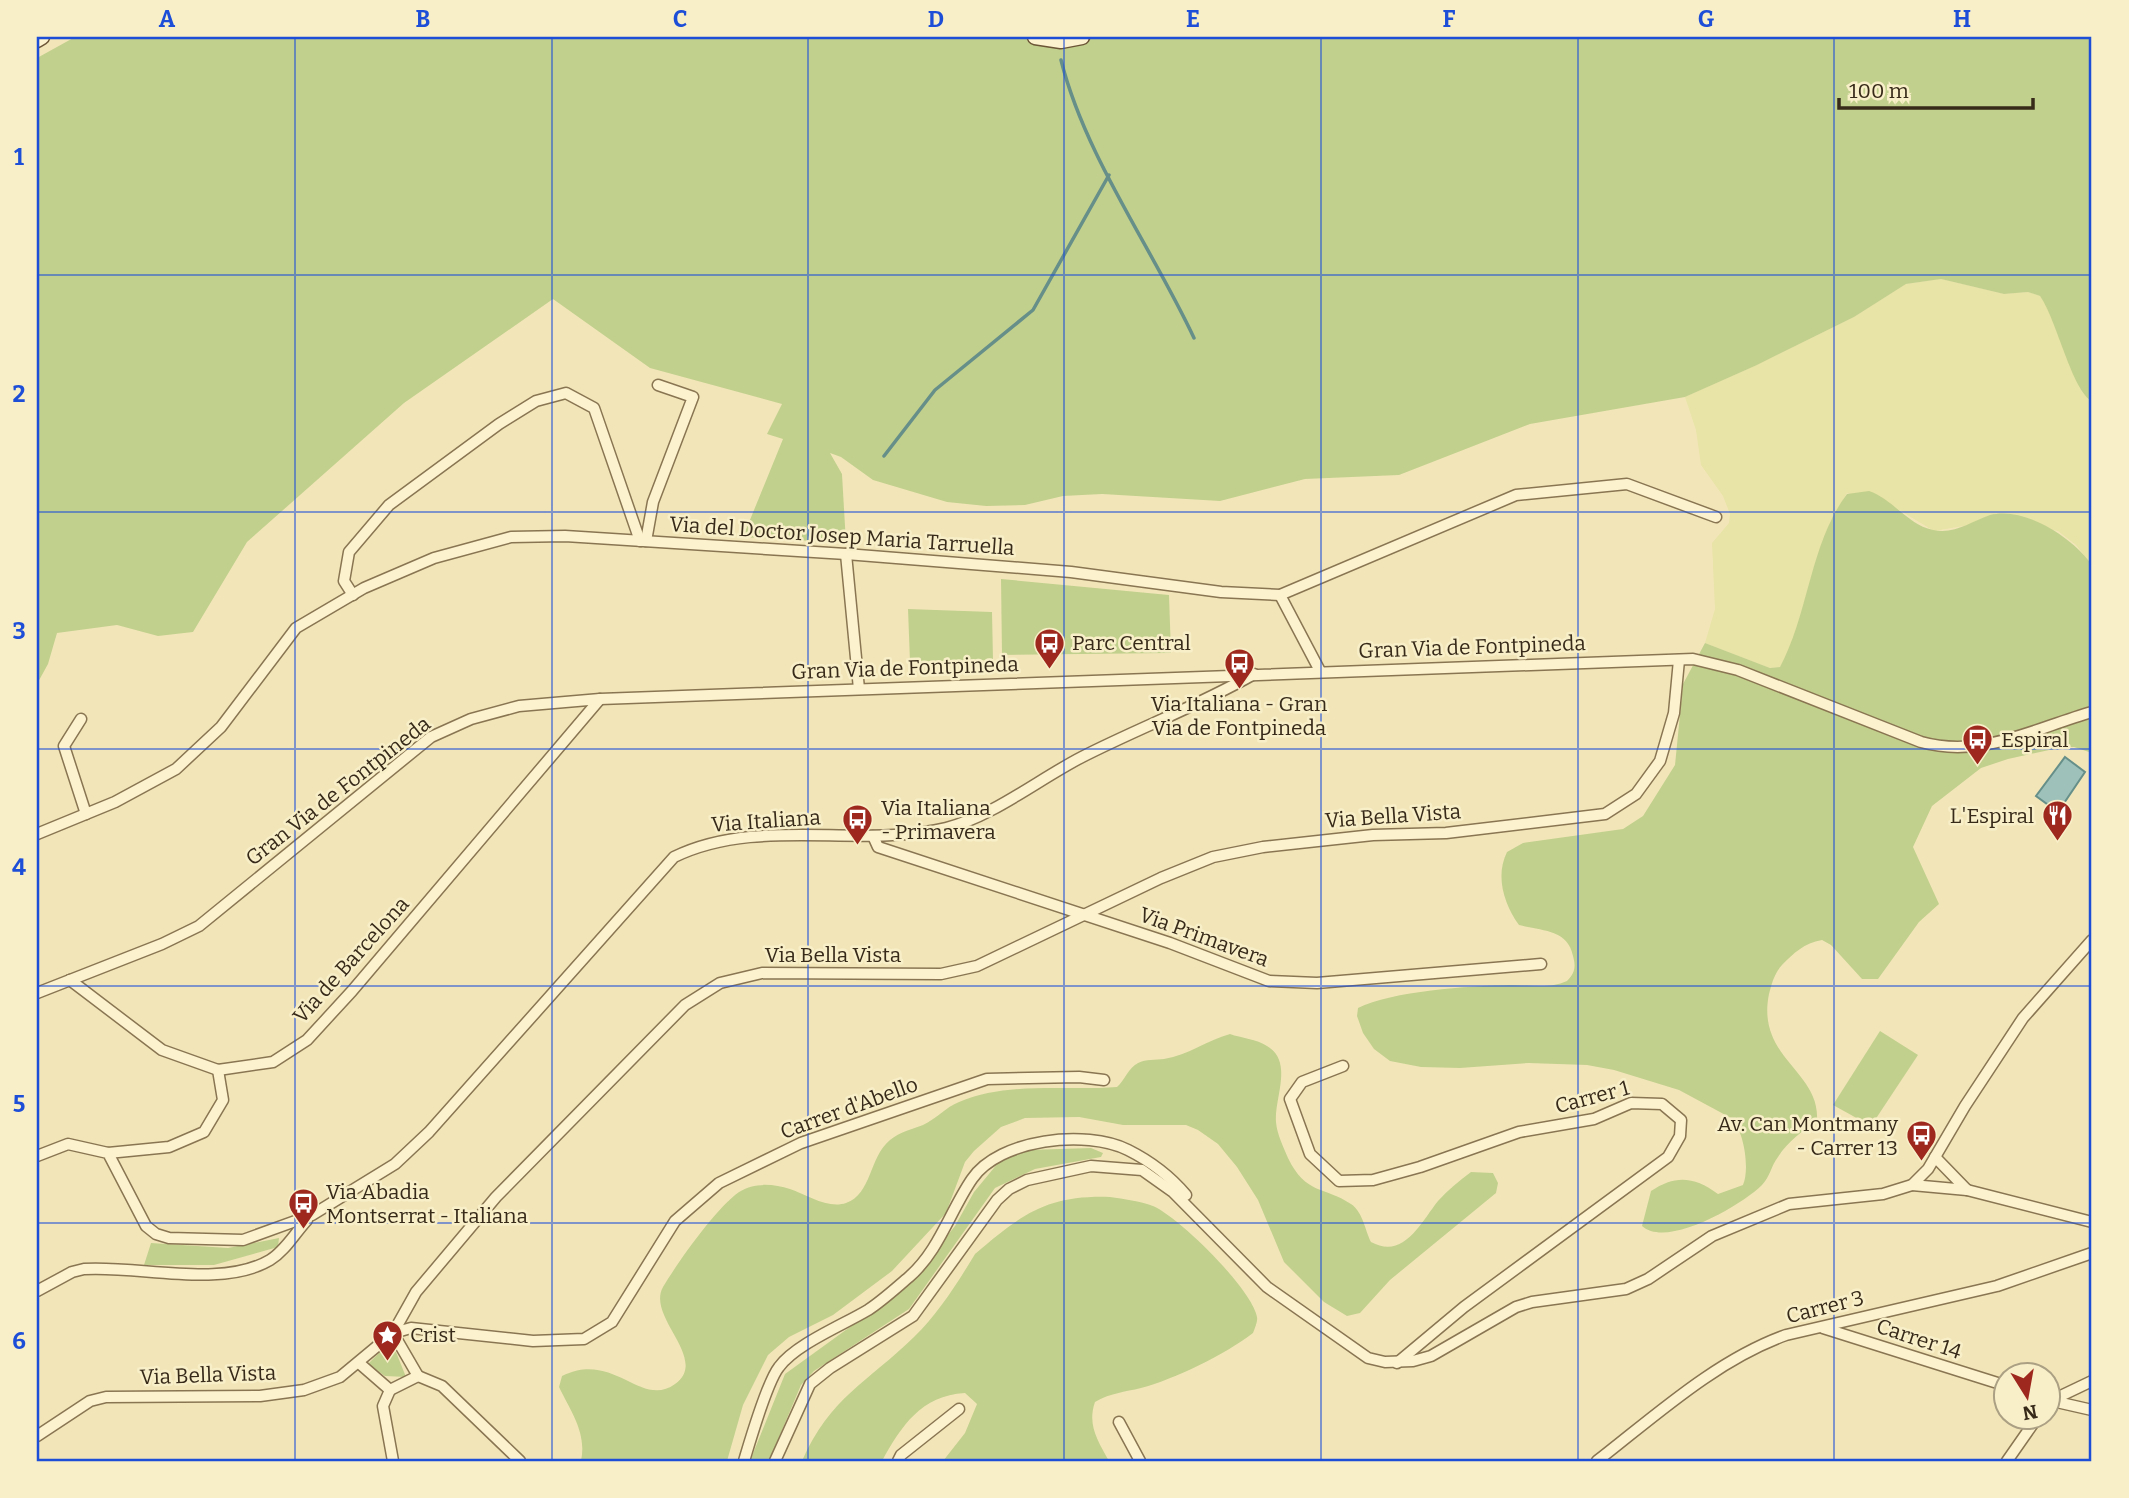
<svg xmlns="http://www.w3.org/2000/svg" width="2129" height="1498" font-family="Bitter,serif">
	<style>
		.farmland { fill: #e8e3a6 }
		.green { fill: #c2d08d }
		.water { fill: #9ec1ba; stroke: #668f89; stroke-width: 2 }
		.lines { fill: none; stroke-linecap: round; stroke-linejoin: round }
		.stream { stroke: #668f89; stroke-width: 3.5 }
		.street-casing { stroke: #897552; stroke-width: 13 }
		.secondary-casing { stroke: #6b5536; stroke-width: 17 }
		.street { stroke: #fcf2cd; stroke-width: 10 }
		.secondary { stroke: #fcf2cd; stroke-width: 14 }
		.grid { fill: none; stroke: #1d4ed8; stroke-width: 2; stroke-opacity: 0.55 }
		.labels { text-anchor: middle; stroke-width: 5; stroke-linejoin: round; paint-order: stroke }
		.street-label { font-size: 21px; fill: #372a19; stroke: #f8efc9 }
		.poi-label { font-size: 21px; fill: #372a19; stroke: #f8efc9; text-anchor: start }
		.neatline { fill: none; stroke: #1d4ed8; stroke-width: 2.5 }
		.grid-label { font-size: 23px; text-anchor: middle; font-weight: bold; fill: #1d4ed8 }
	</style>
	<rect width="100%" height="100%" fill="#f2e6b9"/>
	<!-- farmland -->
	<polygon class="farmland" points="1941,279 2004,294 2028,292 2040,296 2047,306 2082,392 2092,401 2092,565 2076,545 2058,531 1988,516 1969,525 1934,531 1896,508 1847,493 1830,522 1791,647 1780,667 1770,668 1705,643 1715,609 1712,543 1729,523 1730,514 1723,496 1701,465 1696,430 1685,397 1757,365 1854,317 1906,284"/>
	<!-- green -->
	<g class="green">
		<path d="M75 37H2092V401C2072 391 2057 320 2040 296L2028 292 2004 294 1941 279 1906 284 1854 317 1757 365 1685 397 1530 424 1399 475 1305 479 1220 501 1102 494 1063 496 1025 505 986 506 947 502 873 480 841 457 830 453 842 474 846 543 743 537 783 439 767 434 782 404 650 368 553 299 404 403 247 542 193 632 158 636 117 625 57 633 48 664 37 684V58Z"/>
		<path d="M1869 491C1893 499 1908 525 1933 530 1954 535 1972 521 1990 515 2025 506 2073 538 2092 565V753L2074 747H2063L2008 759 1981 768 1932 806 1913 847 1939 904 1919 922 1878 979H1862L1831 945 1822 940C1804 943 1794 953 1782 965 1774 974 1772 983 1769 994 1756 1058 1820 1071 1817 1120 1802 1132 1788 1141 1778 1157 1771 1166 1770 1177 1762 1185 1742 1205 1667 1249 1642 1226L1651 1191C1675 1175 1694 1176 1718 1194L1743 1185C1750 1169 1744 1130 1731 1118L1679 1090 1614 1070 1587 1065 1528 1063 1460 1068 1421 1067 1390 1061 1374 1049 1363 1033 1357 1016 1358 1008C1391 991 1470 986 1508 985 1529 984 1547 990 1567 981 1575 973 1576 967 1573 956 1568 929 1541 931 1519 925 1504 904 1495 876 1507 852L1523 843 1623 829 1643 816 1675 765 1683 684 1705 643 1770 668 1780 667C1809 613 1810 543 1847 494Z"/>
		<polygon points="1001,579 1169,595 1171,653 1002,655"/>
		<polygon points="908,609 992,612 993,660 910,662"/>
		<polygon points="1880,1031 1918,1055 1871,1126 1833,1105"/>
		<path d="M1230 1034C1241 1038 1257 1039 1267 1046 1294 1062 1274 1098 1276 1122 1277 1134 1283 1146 1288 1158 1306 1195 1324 1186 1351 1204 1363 1212 1365 1230 1371 1242 1404 1260 1421 1222 1438 1201 1448 1190 1459 1181 1471 1172L1493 1173 1498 1183 1496 1193 1390 1280 1360 1313 1347 1316 1324 1302 1284 1262 1258 1200 1237 1167 1218 1144 1198 1130 1186 1125H1123L1079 1117 1025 1118 1001 1127 974 1151 965 1162 946 1213 892 1271 833 1315 789 1337 768 1355 743 1405 727 1461H581C587 1433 571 1412 559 1387L562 1376C614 1350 641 1409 675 1384 710 1359 646 1317 663 1287 678 1262 716 1208 739 1192 754 1182 774 1184 790 1189 807 1195 828 1209 846 1203 872 1194 869 1157 890 1140 900 1132 912 1129 923 1125 936 1119 946 1107 959 1102 1008 1081 1066 1091 1117 1087 1125 1080 1128 1068 1138 1063 1146 1059 1155 1060 1164 1059 1189 1055 1207 1040 1230 1034Z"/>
		<polygon points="1091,1148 1103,1153 1101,1157 1035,1169 995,1188 909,1309 814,1371 801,1385 769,1461 750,1461 785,1374 908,1285 955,1226 974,1192 1003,1157 1028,1150"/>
		<path d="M1110 1197C1124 1199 1140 1201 1153 1206 1179 1217 1252 1289 1257 1317 1258 1321 1255 1328 1253 1333 1226 1354 1175 1379 1141 1388 1125 1392 1110 1393 1095 1402 1087 1425 1098 1441 1109 1461H943L965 1433 977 1404 965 1393C921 1396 902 1425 882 1461H802C830 1397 868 1382 914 1337 938 1314 958 1282 975 1254 1022 1214 1047 1195 1110 1197Z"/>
		<polygon points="279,1238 278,1247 214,1265 144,1265 151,1243 228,1248"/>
		<polygon points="387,1345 396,1352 406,1377 385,1376 368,1364"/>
	</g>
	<!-- water -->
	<polygon class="water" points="2065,757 2085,772 2058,812 2036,796"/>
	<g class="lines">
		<!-- stream -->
		<g class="stream">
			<path d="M1061 60C1085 156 1152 248 1194 338"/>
			<polyline points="884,456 935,390 1033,310 1109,175"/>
		</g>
		<defs>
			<g id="street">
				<polyline points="646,541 653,502 693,397 658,385"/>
				<polyline points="846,554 859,689"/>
				<polyline points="353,595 344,581 349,552 389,505 499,424 536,401 566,393 594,408 640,541"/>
				<polyline points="1280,595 1320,671"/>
				<polyline points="81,719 64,746 86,814"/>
				<polyline points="37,834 115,802 176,769 221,727 296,628 364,588 434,558 511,537 565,536 846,554 1071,572 1221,592 1280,595 1516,495 1627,484 1716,517"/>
				<polyline points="873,836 878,847 1170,943 1269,981 1317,983 1541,964"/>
				<polyline points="70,980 162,1050 218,1070 273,1062 307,1040 352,991 600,699"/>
				<path d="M37 993 162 944 199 926 431 737 471 719 519 706 600 699 1693 659 1738 670 1921 742C1982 759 2035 728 2092 712"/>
				<polyline points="1343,1066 1302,1082 1290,1099 1310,1154 1339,1181 1373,1180 1420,1167 1519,1132 1594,1119 1631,1103 1662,1104 1681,1120 1680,1136 1668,1157 1464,1307 1397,1363"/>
				<polyline points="108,1153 169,1147 204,1132 223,1100 218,1070"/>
				<path d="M37 1156 68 1144 108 1153 146 1226 156 1234 169 1238 243 1240 312 1215 395 1164 429 1132 674 857C758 816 857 849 946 828 992 817 1039 779 1082 757 1139 728 1198 706 1254 674"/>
				<polyline points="1935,1157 1967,1190"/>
				<polyline points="1912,1185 1967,1190 2092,1222"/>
				<path d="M37 1291 72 1272 84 1269C139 1265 221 1289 270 1260 285 1251 295 1233 307 1220"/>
				<polyline points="1823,1328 2007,1386"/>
				<polyline points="359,1363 390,1390 418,1376 393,1333 411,1328 533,1341 584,1339 612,1322 675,1221 719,1183 801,1143 987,1079 1079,1077 1104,1080"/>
				<polyline points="418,1376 442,1386 520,1461"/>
				<polyline points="390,1390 383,1406 393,1461"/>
				<polyline points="2048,1400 2092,1410"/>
				<polyline points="2048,1402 2092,1381"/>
				<polyline points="1119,1422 1140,1461"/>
				<polyline points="37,1436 90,1401 106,1397 260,1396 304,1390 340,1377 393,1333 416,1292 496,1197 685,1005 720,983 762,973 941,974 977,966 1161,878 1213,857 1263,847 1373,835 1446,833 1605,814 1636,794 1660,761 1674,713 1679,660"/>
				<path d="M744 1461C750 1441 767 1382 779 1367 796 1344 843 1325 868 1310 882 1301 896 1288 909 1277 939 1251 950 1211 972 1179 999 1139 1086 1129 1128 1150 1150 1161 1170 1176 1186 1195"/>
				<polyline points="775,1461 810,1384 830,1368 913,1316 997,1200 1009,1189 1027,1180 1091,1166 1142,1170 1173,1192 1267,1287 1368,1358 1385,1362 1413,1361 1431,1356 1516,1307 1532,1302 1626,1289 1648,1279 1712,1236 1789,1204 1883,1194 1912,1185 1928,1169 1965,1106 2023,1018 2092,940"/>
				<polyline points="898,1461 901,1455 959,1409"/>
				<path d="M1597 1461C1655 1416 1716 1360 1786 1335L1997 1286 2092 1253"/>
				<polyline points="2007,1461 2037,1418"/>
			</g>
			<g id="secondary">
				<polyline points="1035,37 1061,41 1082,37"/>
				<polyline points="37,40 42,37"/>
			</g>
		</defs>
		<!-- street casing -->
		<use href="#street" class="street-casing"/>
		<!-- secondary casing -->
		<use href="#secondary" class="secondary-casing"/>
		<!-- street -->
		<use href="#street" class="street"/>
		<!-- secondary -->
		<use href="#secondary" class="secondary"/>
	</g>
	<!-- grid -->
	<path class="grid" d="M295 37V1461M552 37V1461M808 37V1461M1064 37V1461M1321 37V1461M1578 37V1461M1834 37V1461M37 275H2092M37 512H2092M37 749H2092M37 986H2092M37 1223H2092"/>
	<!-- icons -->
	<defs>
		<symbol id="bus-pin" viewBox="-11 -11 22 30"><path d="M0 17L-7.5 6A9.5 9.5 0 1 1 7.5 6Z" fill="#9e281d" stroke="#f8efc9"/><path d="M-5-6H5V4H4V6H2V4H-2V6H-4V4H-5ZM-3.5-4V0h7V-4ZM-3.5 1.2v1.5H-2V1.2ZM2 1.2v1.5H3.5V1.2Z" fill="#fff"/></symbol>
		<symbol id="restaurant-pin" viewBox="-11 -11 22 30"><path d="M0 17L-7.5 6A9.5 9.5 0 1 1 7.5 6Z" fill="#9e281d" stroke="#f8efc9"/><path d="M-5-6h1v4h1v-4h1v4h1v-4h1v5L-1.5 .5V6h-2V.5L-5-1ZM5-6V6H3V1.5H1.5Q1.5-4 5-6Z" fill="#fff"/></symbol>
		<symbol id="sight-pin" viewBox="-11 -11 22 30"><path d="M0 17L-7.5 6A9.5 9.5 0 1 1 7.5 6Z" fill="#9e281d" stroke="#f8efc9"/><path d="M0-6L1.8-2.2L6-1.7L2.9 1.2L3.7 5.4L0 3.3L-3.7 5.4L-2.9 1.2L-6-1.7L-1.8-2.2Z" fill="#fff"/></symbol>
	</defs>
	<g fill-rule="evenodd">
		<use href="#bus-pin" x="1032" y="626" width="35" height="47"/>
		<use href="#bus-pin" x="1222" y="646" width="35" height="47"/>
		<use href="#bus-pin" x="1960" y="722" width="35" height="47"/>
		<use href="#restaurant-pin" x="2040" y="798" width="35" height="47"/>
		<use href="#bus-pin" x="840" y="802" width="35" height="47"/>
		<use href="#bus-pin" x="1904" y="1118" width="35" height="47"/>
		<use href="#bus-pin" x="286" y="1186" width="35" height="47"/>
		<use href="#sight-pin" x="370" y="1318" width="35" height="47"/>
	</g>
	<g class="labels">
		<!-- street labels -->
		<g class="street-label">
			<text transform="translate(842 536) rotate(4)" y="7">Via del Doctor Josep Maria Tarruella</text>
			<text transform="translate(1472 647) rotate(-2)" y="7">Gran Via de Fontpineda</text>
			<text transform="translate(905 668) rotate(-2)" y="7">Gran Via de Fontpineda</text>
			<text transform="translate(338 791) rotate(-38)" y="7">Gran Via de Fontpineda</text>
			<text transform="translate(1393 816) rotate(-4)" y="7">Via Bella Vista</text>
			<text transform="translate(766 821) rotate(-4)" y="7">Via Italiana</text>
			<text transform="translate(1204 937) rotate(20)" y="7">Via Primavera</text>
			<text x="833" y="962">Via Bella Vista</text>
			<text transform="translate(351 960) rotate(-48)" y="7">Via de Barcelona</text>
			<text transform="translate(1592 1097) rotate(-15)" y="7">Carrer 1</text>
			<text transform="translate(849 1108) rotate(-20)" y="7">Carrer d'Abello</text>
			<text transform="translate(1825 1307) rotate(-14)" y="7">Carrer 3</text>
			<text transform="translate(1919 1339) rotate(18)" y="7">Carrer 14</text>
			<text transform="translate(208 1375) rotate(-2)" y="7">Via Bella Vista</text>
		</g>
		<!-- poi labels -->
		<g class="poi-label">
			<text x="1072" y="650">Parc Central</text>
			<text x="1239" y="711" text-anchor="middle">Via Italiana - Gran<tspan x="1239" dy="24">Via de Fontpineda</tspan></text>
			<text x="2001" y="747">Espiral</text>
			<text x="881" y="815">Via Italiana<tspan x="881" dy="24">- Primavera</tspan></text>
			<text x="2034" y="823" text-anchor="end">L'Espiral</text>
			<text x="1898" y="1131" text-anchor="end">Av. Can Montmany<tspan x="1898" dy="24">- Carrer 13</tspan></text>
			<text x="326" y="1199">Via Abadia<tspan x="326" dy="24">Montserrat - Italiana</tspan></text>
			<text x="410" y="1342">Crist</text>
		</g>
	</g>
	<!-- border -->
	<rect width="2129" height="1498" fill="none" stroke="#f8efc9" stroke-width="77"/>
	<!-- north arrow -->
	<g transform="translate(2027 1396) rotate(169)"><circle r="33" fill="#f8efc9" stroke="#aba083" stroke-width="2"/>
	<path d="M0-5L12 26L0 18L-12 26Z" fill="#9e281d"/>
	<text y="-10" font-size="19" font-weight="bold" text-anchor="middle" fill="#372a19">N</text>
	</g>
	<!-- scale -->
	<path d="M1839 98v10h194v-10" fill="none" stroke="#372a19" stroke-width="3.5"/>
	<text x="1849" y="98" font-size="21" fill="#372a19" stroke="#f8efc9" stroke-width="5" paint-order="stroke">100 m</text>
	<rect x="38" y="38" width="2052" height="1422" class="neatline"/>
	<g class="grid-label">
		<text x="167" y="27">A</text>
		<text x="423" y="27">B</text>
		<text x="680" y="27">C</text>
		<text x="936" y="27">D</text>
		<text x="1193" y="27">E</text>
		<text x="1449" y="27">F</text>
		<text x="1706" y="27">G</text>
		<text x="1962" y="27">H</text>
		<text x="19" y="165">1</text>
		<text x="19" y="402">2</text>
		<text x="19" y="639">3</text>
		<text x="19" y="875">4</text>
		<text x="19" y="1112">5</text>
		<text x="19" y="1349">6</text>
	</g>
</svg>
